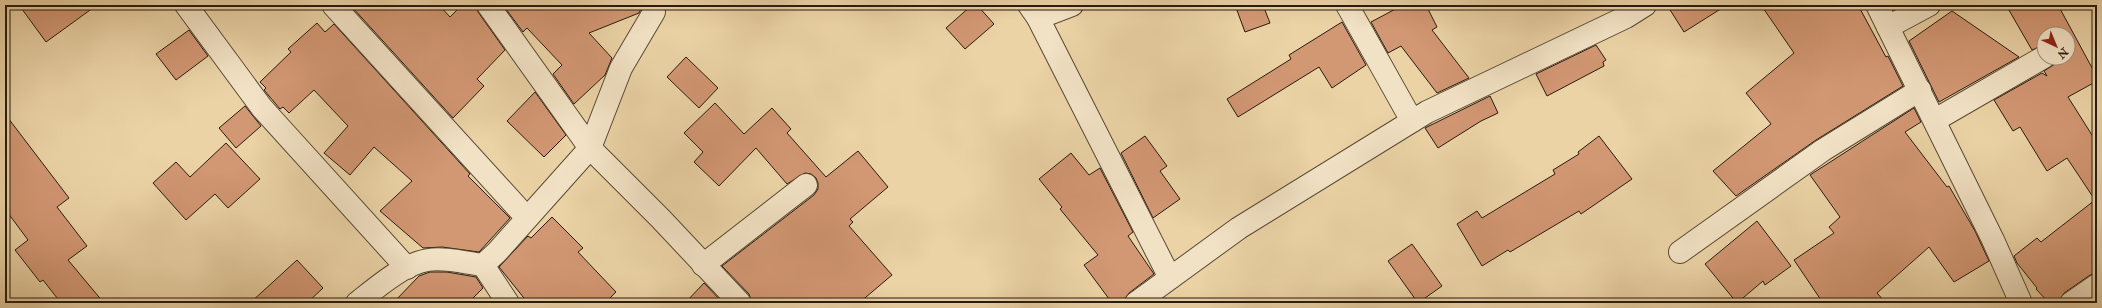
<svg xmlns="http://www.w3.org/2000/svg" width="2102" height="308" font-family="'IM FELL Double Pica',serif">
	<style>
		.building { fill: #d29773; stroke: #271b0e }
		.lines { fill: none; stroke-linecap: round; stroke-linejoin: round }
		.minor-casing { stroke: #584934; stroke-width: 24 }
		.minor { stroke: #f2e2c5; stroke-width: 22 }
	</style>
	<rect width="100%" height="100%" fill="#ebd3a6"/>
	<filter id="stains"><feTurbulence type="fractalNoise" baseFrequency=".005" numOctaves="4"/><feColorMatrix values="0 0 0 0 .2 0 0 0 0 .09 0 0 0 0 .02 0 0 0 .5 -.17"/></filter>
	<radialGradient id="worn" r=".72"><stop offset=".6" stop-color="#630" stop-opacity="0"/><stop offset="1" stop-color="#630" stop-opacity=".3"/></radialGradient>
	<!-- building -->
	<g class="building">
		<polygon points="19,5 97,5 46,42"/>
		<polygon points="353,5 439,5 450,17 462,5 476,5 478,12 505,50 477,79 484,86 453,118 352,7"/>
		<polygon points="503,5 641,5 641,9 639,13 589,33 612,58 605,75 574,104 553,74 562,65 527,28 523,32"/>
		<polygon points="972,5 977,5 994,24 965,49 946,28"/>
		<polygon points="1235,5 1263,5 1270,23 1245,32"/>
		<polygon points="1403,5 1426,5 1437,27 1432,30 1469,78 1437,93 1401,46 1388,53 1371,22"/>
		<polygon points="1667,5 1727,5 1684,32"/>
		<polygon points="1761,5 1858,5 1886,57 1888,56 1903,86 1816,140 1736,196 1713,171 1771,124 1746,93 1794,53"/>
		<polygon points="2006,5 2058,5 2097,77 2097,81 2068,97 2097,143 2097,273 2090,275 2064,293 2059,303 2049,303 2036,289 2037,288 2017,263 2014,256 2037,238 2041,242 2095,200 2067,158 2047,171 2020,127 2013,131 1994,100 2042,73 2047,76 2044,71 2055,64 2056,58 2068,58 2068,34 2044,34 2044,45 2032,50"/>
		<polygon points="1952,11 2019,57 1939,102 1909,41"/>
		<polygon points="1342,22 1366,65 1332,88 1319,67 1238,117 1227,99 1291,59 1289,55"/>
		<polygon points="317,23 325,32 334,24 470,174 468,176 510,218 479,252 442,247 423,248 380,211 412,181 374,147 350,175 324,153 348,126 314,90 289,113 283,107 280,109 264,90 266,88 260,82 291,52 288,49"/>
		<polygon points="189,30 208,56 176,80 156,54"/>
		<polygon points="1596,45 1606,60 1603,62 1604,66 1547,96 1536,74"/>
		<polygon points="686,57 718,88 699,108 667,77"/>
		<polygon points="535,92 566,135 544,157 507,121"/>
		<polygon points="1490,96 1498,113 1481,121 1438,148 1425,128"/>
		<polygon points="715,103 744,134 772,108 791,129 787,133 826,177 858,151 888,187 850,219 853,222 849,226 892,275 859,303 752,303 749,294 722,266 814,195 818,189 818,183 816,178 811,174 805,173 787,184 756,148 719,186 694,162 703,152 684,133"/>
		<polygon points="245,106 261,126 236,148 219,128"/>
		<polygon points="1914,108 1921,122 1905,132 1947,187 1949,186 1975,231 1989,261 1954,282 1929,247 1877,293 1886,303 1823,303 1794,260 1834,233 1829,227 1840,217 1810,175"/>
		<polygon points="5,114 69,198 57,207 87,246 68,260 104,303 61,303 43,280 40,282 15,250 28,240 5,209"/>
		<polygon points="1145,136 1167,166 1160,171 1180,199 1153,218 1121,153"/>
		<polygon points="1599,136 1632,179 1581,214 1579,211 1510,252 1508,250 1482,266 1457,224 1477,211 1482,218 1555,174 1553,170 1579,154 1578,152"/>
		<polygon points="226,143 260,179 228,208 215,194 186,220 153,183 176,162 190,177"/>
		<polygon points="1071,153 1089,175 1100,168 1133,232 1128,236 1154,274 1129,293 1122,303 1112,303 1084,265 1098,255 1060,209 1062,207 1039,179"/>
		<polygon points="552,217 583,248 578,252 616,292 605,303 528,303 499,267 528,236 531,238"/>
		<polygon points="1757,221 1791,266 1765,285 1763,281 1737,303 1705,264"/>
		<polygon points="1412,244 1442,286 1418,303 1388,261"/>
		<polygon points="297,260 323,288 307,303 250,303"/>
		<polygon points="430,272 447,272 476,277 483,288 468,303 393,303 419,276"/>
		<polygon points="704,283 723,303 685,303"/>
	</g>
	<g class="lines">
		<defs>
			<g id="minor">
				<polyline points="186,5 262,108 407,268"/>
				<polyline points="333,5 527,218"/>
				<polyline points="488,5 590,148 661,219 740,303"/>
				<polyline points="1029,5 1038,18 1072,5"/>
				<polyline points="1347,5 1412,121"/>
				<polyline points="1877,5 1993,240 2021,303"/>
				<polyline points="1038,18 1170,278"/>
				<polyline points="1888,27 1929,5"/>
				<polyline points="1935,120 2044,57"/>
				<polyline points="1680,252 1823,150 1920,90"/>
				<polyline points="483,265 508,303"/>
				<polyline points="703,265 806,185"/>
				<path d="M357 303C376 288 403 264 428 260 445 257 466 263 483 265L497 252 590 148 621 68 654 12 653 5"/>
				<polyline points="1136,303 1239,228 1427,112 1626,17 1645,5"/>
				<polyline points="2071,303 2097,285"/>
			</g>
		</defs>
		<!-- minor casing -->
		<use href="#minor" class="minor-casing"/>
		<!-- minor -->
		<use href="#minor" class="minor"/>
	</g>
	<!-- margin -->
	<rect width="2102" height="308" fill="none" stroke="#ebd3a6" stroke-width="20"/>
	<rect x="6" y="6" width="2090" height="296" fill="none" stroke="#271b0e" stroke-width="2"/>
	<rect x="10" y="10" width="2082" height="288" fill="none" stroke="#271b0e"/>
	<!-- north arrow -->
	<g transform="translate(2056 46) rotate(136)"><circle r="19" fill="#f2e2c5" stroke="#a1927c"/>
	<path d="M0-3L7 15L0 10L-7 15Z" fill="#8f2418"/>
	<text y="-6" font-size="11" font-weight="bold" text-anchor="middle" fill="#271b0e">N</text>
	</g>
	<rect width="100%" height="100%" filter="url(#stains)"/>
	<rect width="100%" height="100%" fill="url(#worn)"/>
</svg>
